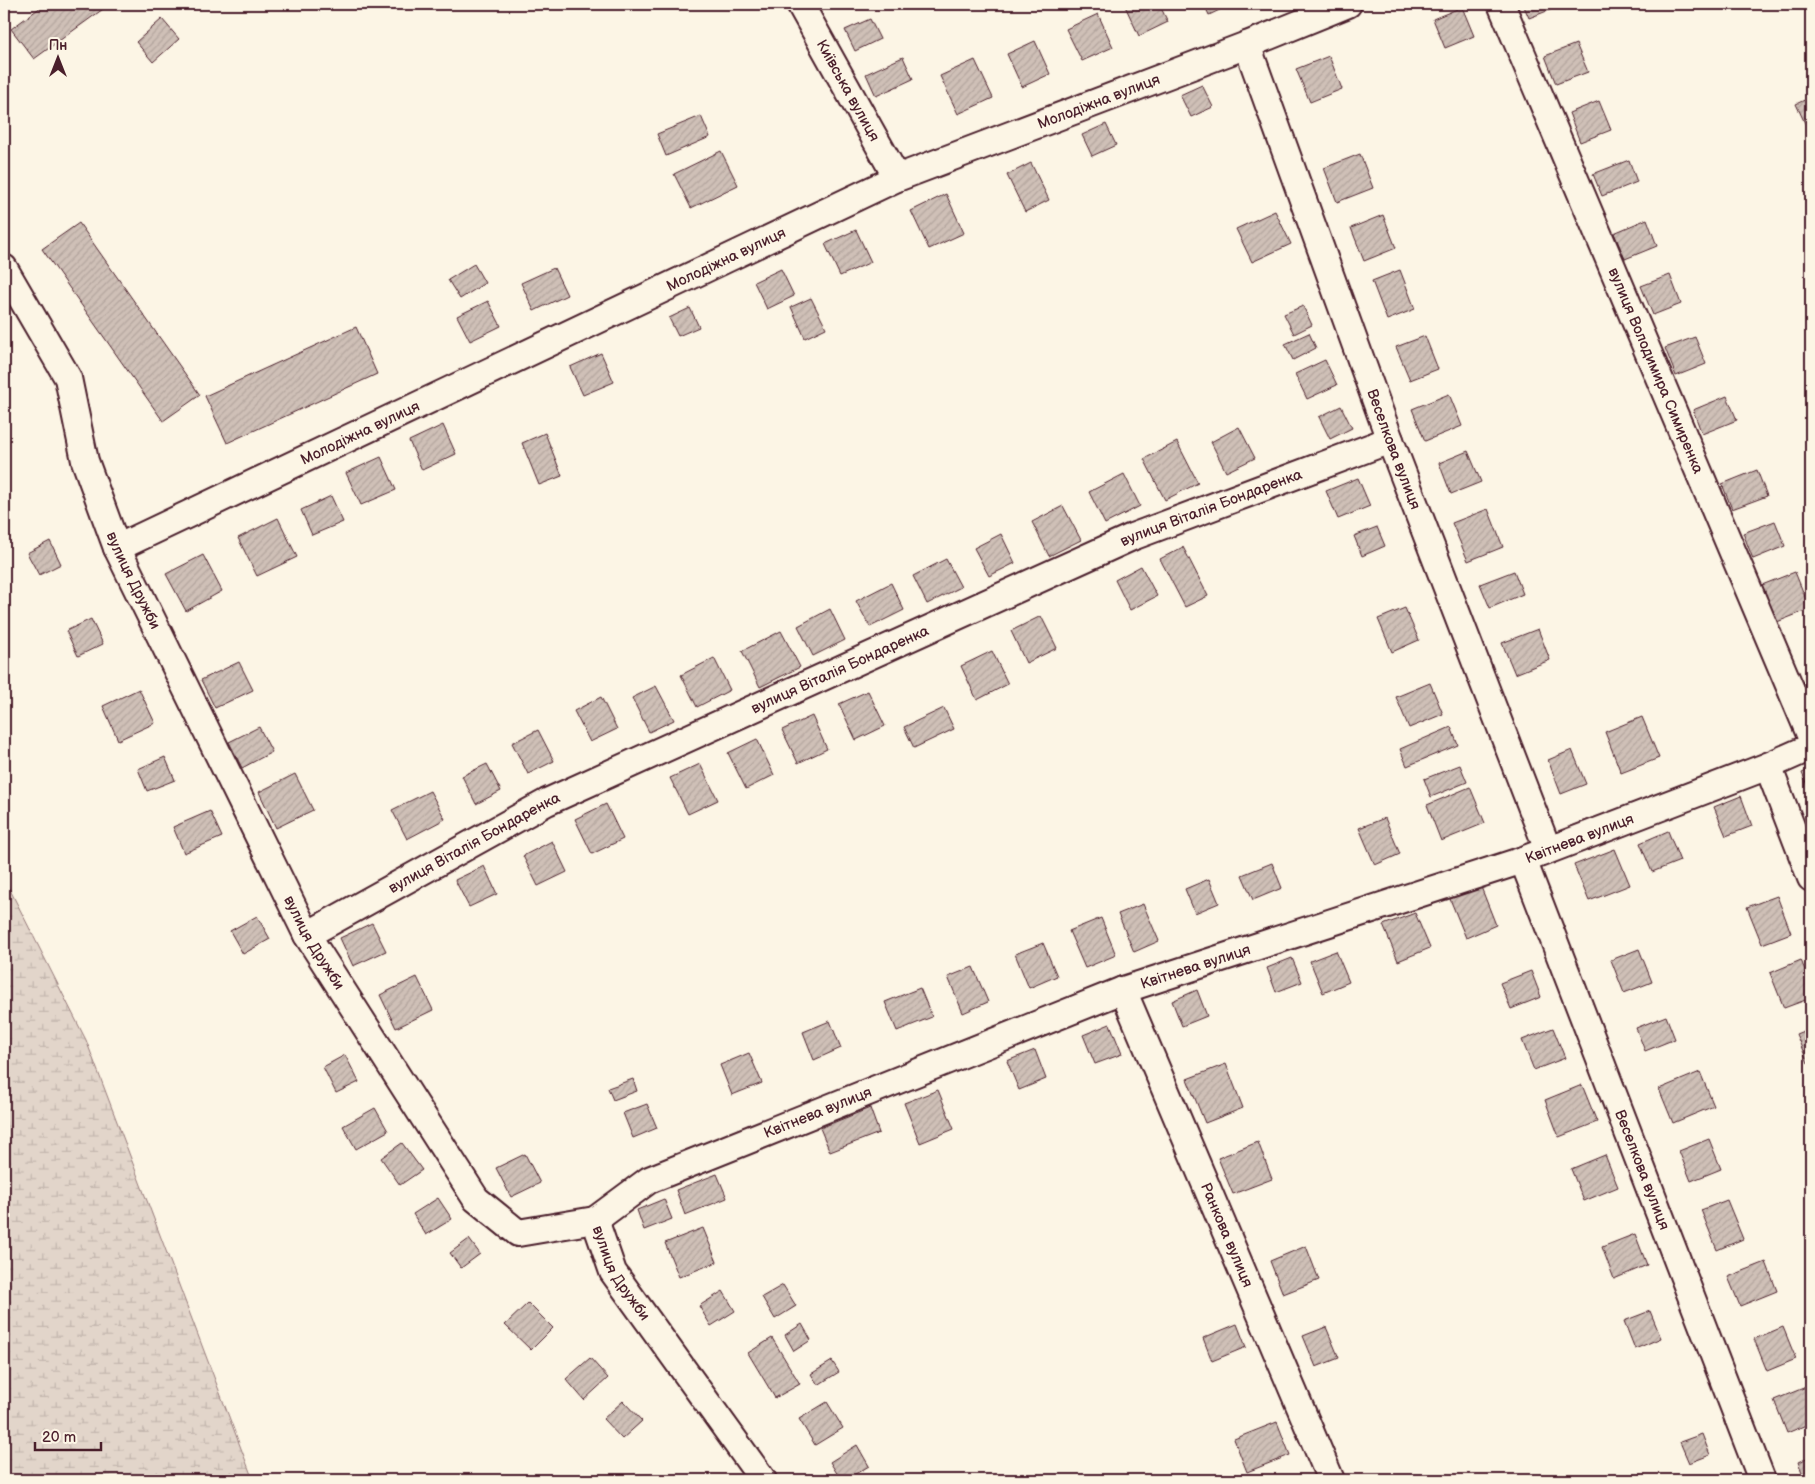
<svg xmlns="http://www.w3.org/2000/svg" width="1815" height="1484" font-family="'Balsamiq Sans',sans-serif">
	<style>
		.wetland { fill: url(#wetland-marsh); stroke: #967a7a }
		.building { fill: url(#building-hatch); stroke: #4a1f2b }
		.lines { fill: none; stroke-linecap: round; stroke-linejoin: round }
		.street-casing { stroke: #4a1f2b; stroke-width: 30 }
		.street { stroke: #fcf5e5; stroke-width: 26 }
		.labels { text-anchor: middle; stroke-width: 4.5; stroke-linejoin: round; paint-order: stroke }
		.street-label { font-size: 15px; fill: #4a1f2b; stroke: #fcf5e5 }
	</style>
	<defs>
		<pattern id="wetland-marsh" width="20" height="14" patternUnits="userSpaceOnUse" patternTransform="scale(1.25)"><rect width="20" height="14" fill="#e2d5ca"/><path d="M1 5h8M5 5V1M11 12h8M15 12V8" fill="none" stroke="#c3b6ae"/></pattern>
		<pattern id="building-hatch" width="6" height="6" patternUnits="userSpaceOnUse" patternTransform="scale(1.25)"><rect width="6" height="6" fill="#cfc0b7"/><path d="M-1 1l2-2M0 6l6-6M5 7l2-2" fill="none" stroke="#b3a59e"/></pattern>
	</defs>
	<rect width="100%" height="100%" fill="#fcf5e5"/>
	<filter id="ink" filterUnits="userSpaceOnUse"><feTurbulence type="fractalNoise" baseFrequency=".02" numOctaves="2"/><feDisplacementMap in="SourceGraphic" scale="10" xChannelSelector="R" yChannelSelector="G"/><feConvolveMatrix kernelMatrix="1 2 1 2 8 2 1 2 1" color-interpolation-filters="sRGB"/></filter>
	<g filter="url(#ink)">
		<!-- wetland -->
		<polygon class="wetland" points="4,878 86,1040 253,1480 4,1480"/>
		<!-- building -->
		<g class="building">
			<polygon points="45,4 110,4 34,59 11,29"/>
			<polygon points="1130,4 1159,4 1168,22 1139,36 1125,6"/>
			<polygon points="1204,4 1232,4 1209,15"/>
			<polygon points="1523,4 1565,4 1529,18"/>
			<polygon points="1462,7 1474,36 1445,48 1433,19"/>
			<polygon points="1098,14 1113,47 1082,61 1066,29"/>
			<polygon points="162,19 179,39 153,62 136,42"/>
			<polygon points="870,19 880,39 855,51 845,30"/>
			<polygon points="1035,41 1050,74 1022,87 1007,54"/>
			<polygon points="1576,44 1588,72 1556,84 1545,56"/>
			<polygon points="1329,56 1342,89 1310,102 1296,69"/>
			<polygon points="903,57 913,79 876,96 866,74"/>
			<polygon points="975,60 993,98 958,114 940,76"/>
			<polygon points="1202,85 1213,107 1191,117 1180,95"/>
			<polygon points="1811,97 1811,136 1796,104"/>
			<polygon points="1599,101 1611,130 1580,142 1569,113"/>
			<polygon points="701,116 710,137 666,156 657,134"/>
			<polygon points="1106,124 1116,145 1092,156 1082,135"/>
			<polygon points="721,151 738,185 691,208 674,174"/>
			<polygon points="1360,154 1373,188 1337,202 1324,168"/>
			<polygon points="1629,160 1637,182 1602,196 1593,174"/>
			<polygon points="1031,163 1049,200 1025,212 1007,175"/>
			<polygon points="946,194 964,233 929,249 911,211"/>
			<polygon points="1275,211 1291,244 1252,262 1236,229"/>
			<polygon points="1383,215 1396,248 1364,261 1351,228"/>
			<polygon points="1647,219 1657,246 1625,259 1614,233"/>
			<polygon points="79,223 200,395 163,421 42,249"/>
			<polygon points="856,230 871,262 840,276 825,244"/>
			<polygon points="474,264 485,283 460,299 448,280"/>
			<polygon points="554,268 567,295 534,311 521,283"/>
			<polygon points="781,269 794,296 767,309 754,282"/>
			<polygon points="1400,270 1415,309 1387,320 1372,281"/>
			<polygon points="1670,275 1681,304 1653,315 1641,286"/>
			<polygon points="811,298 826,328 805,338 791,307"/>
			<polygon points="488,301 501,326 470,341 457,316"/>
			<polygon points="1303,306 1312,325 1294,334 1284,314"/>
			<polygon points="690,308 699,327 678,336 669,318"/>
			<polygon points="356,327 377,374 227,443 205,396"/>
			<polygon points="1309,333 1316,348 1293,360 1285,344"/>
			<polygon points="1425,336 1438,369 1410,380 1396,347"/>
			<polygon points="1695,337 1706,364 1676,376 1665,348"/>
			<polygon points="601,353 614,382 583,395 570,367"/>
			<polygon points="1325,360 1337,385 1307,399 1295,374"/>
			<polygon points="1449,394 1462,426 1425,441 1412,409"/>
			<polygon points="1727,396 1737,420 1702,434 1693,410"/>
			<polygon points="1341,406 1352,428 1330,439 1319,417"/>
			<polygon points="443,425 456,454 422,470 409,441"/>
			<polygon points="1239,427 1255,458 1226,472 1211,442"/>
			<polygon points="545,433 562,476 539,485 522,443"/>
			<polygon points="1177,442 1198,483 1165,500 1144,459"/>
			<polygon points="1468,451 1481,482 1451,494 1439,463"/>
			<polygon points="381,457 396,490 361,505 346,473"/>
			<polygon points="1757,470 1767,496 1732,509 1722,484"/>
			<polygon points="1124,474 1140,506 1105,524 1089,492"/>
			<polygon points="1358,478 1370,506 1338,519 1326,491"/>
			<polygon points="331,496 343,522 312,535 301,510"/>
			<polygon points="1063,506 1081,540 1049,556 1032,522"/>
			<polygon points="1488,509 1503,547 1468,561 1452,523"/>
			<polygon points="278,518 297,557 257,576 238,538"/>
			<polygon points="1775,521 1785,546 1753,559 1743,533"/>
			<polygon points="1377,527 1385,546 1362,556 1354,536"/>
			<polygon points="1001,534 1015,563 989,576 974,548"/>
			<polygon points="50,541 61,564 39,575 27,553"/>
			<polygon points="1183,547 1208,596 1185,607 1160,559"/>
			<polygon points="203,555 222,591 186,611 166,574"/>
			<polygon points="946,559 961,587 927,604 913,576"/>
			<polygon points="1141,566 1157,596 1130,610 1115,580"/>
			<polygon points="1514,571 1523,594 1490,608 1480,584"/>
			<polygon points="1795,572 1810,609 1777,622 1762,585"/>
			<polygon points="891,583 904,610 870,627 856,601"/>
			<polygon points="1405,608 1419,640 1392,652 1378,619"/>
			<polygon points="830,609 845,640 813,656 798,626"/>
			<polygon points="1041,616 1057,648 1026,663 1011,631"/>
			<polygon points="91,619 103,644 78,656 66,631"/>
			<polygon points="1538,629 1550,660 1515,674 1502,643"/>
			<polygon points="781,631 800,667 760,687 742,651"/>
			<polygon points="992,651 1008,684 977,700 961,666"/>
			<polygon points="714,658 730,690 697,707 681,675"/>
			<polygon points="239,662 253,690 215,708 201,680"/>
			<polygon points="1430,683 1443,714 1409,728 1396,697"/>
			<polygon points="656,686 674,720 649,732 632,698"/>
			<polygon points="139,689 155,723 118,740 103,706"/>
			<polygon points="868,691 885,726 856,740 839,704"/>
			<polygon points="601,697 617,729 590,742 574,711"/>
			<polygon points="944,708 954,729 914,748 904,727"/>
			<polygon points="812,716 827,749 798,763 782,730"/>
			<polygon points="1642,717 1659,758 1621,773 1605,732"/>
			<polygon points="259,727 272,752 242,768 229,742"/>
			<polygon points="1451,727 1458,745 1407,766 1400,749"/>
			<polygon points="538,730 554,761 528,774 512,743"/>
			<polygon points="757,739 774,775 746,789 728,753"/>
			<polygon points="1572,750 1586,784 1561,794 1548,760"/>
			<polygon points="165,757 175,780 147,791 138,769"/>
			<polygon points="487,764 501,791 476,804 462,776"/>
			<polygon points="700,764 718,800 688,814 670,778"/>
			<polygon points="1460,765 1467,782 1431,797 1424,779"/>
			<polygon points="1811,769 1811,795 1802,773"/>
			<polygon points="295,774 313,810 276,828 259,792"/>
			<polygon points="1470,787 1485,823 1441,841 1427,805"/>
			<polygon points="430,791 445,819 407,839 392,810"/>
			<polygon points="1741,796 1752,826 1726,836 1714,807"/>
			<polygon points="606,804 623,839 592,854 575,819"/>
			<polygon points="210,811 222,837 184,853 173,827"/>
			<polygon points="1385,818 1400,854 1375,865 1359,828"/>
			<polygon points="1668,831 1680,861 1652,872 1640,843"/>
			<polygon points="552,841 567,872 538,886 523,856"/>
			<polygon points="1615,849 1630,885 1589,901 1574,865"/>
			<polygon points="1272,863 1282,888 1253,900 1242,875"/>
			<polygon points="484,866 497,894 469,907 455,880"/>
			<polygon points="1209,879 1219,903 1195,913 1185,889"/>
			<polygon points="1481,887 1496,925 1466,938 1450,899"/>
			<polygon points="1777,896 1791,933 1762,944 1747,907"/>
			<polygon points="1143,904 1159,941 1134,952 1118,914"/>
			<polygon points="1415,913 1430,948 1398,961 1383,925"/>
			<polygon points="257,916 270,939 243,954 230,931"/>
			<polygon points="1101,918 1116,955 1085,968 1069,931"/>
			<polygon points="372,923 386,951 353,966 340,938"/>
			<polygon points="1043,943 1057,976 1029,988 1015,954"/>
			<polygon points="1639,949 1652,982 1624,993 1611,960"/>
			<polygon points="1336,951 1349,982 1323,993 1310,961"/>
			<polygon points="1292,958 1302,982 1276,992 1267,968"/>
			<polygon points="1801,960 1811,986 1811,998 1784,1008 1770,973"/>
			<polygon points="973,967 988,1002 963,1013 948,977"/>
			<polygon points="1531,971 1541,997 1511,1009 1500,983"/>
			<polygon points="417,977 433,1010 396,1028 380,995"/>
			<polygon points="920,988 932,1017 897,1031 885,1002"/>
			<polygon points="1197,990 1207,1016 1182,1026 1172,1001"/>
			<polygon points="1666,1016 1675,1039 1645,1051 1636,1028"/>
			<polygon points="830,1021 841,1048 814,1060 803,1032"/>
			<polygon points="1110,1024 1122,1054 1095,1064 1083,1035"/>
			<polygon points="1553,1028 1565,1058 1534,1070 1522,1040"/>
			<polygon points="1811,1028 1811,1062 1808,1063 1796,1034"/>
			<polygon points="1035,1050 1046,1079 1019,1090 1007,1061"/>
			<polygon points="749,1053 762,1083 732,1095 720,1065"/>
			<polygon points="345,1055 359,1082 336,1093 323,1067"/>
			<polygon points="1226,1064 1243,1108 1205,1123 1187,1079"/>
			<polygon points="1700,1072 1714,1106 1673,1123 1659,1089"/>
			<polygon points="633,1079 637,1091 613,1100 608,1088"/>
			<polygon points="1582,1085 1597,1122 1559,1137 1545,1100"/>
			<polygon points="938,1090 954,1129 920,1143 904,1103"/>
			<polygon points="647,1104 657,1128 633,1138 623,1113"/>
			<polygon points="375,1108 388,1131 356,1149 343,1126"/>
			<polygon points="870,1108 879,1133 830,1152 820,1128"/>
			<polygon points="1709,1139 1721,1169 1691,1181 1679,1151"/>
			<polygon points="1258,1142 1272,1179 1233,1194 1218,1158"/>
			<polygon points="402,1143 422,1170 400,1185 381,1158"/>
			<polygon points="525,1154 540,1183 511,1197 496,1168"/>
			<polygon points="1605,1155 1618,1187 1584,1201 1571,1169"/>
			<polygon points="717,1174 727,1198 685,1215 676,1190"/>
			<polygon points="438,1198 452,1219 426,1235 413,1214"/>
			<polygon points="664,1199 672,1219 644,1230 637,1210"/>
			<polygon points="1727,1200 1743,1239 1717,1250 1701,1210"/>
			<polygon points="703,1228 717,1262 679,1277 665,1243"/>
			<polygon points="1635,1234 1647,1265 1614,1279 1602,1247"/>
			<polygon points="469,1239 480,1254 461,1268 450,1253"/>
			<polygon points="1306,1246 1319,1280 1283,1294 1270,1261"/>
			<polygon points="1766,1262 1777,1291 1740,1306 1728,1277"/>
			<polygon points="783,1285 796,1306 775,1319 762,1297"/>
			<polygon points="723,1291 735,1311 711,1326 699,1306"/>
			<polygon points="528,1303 553,1328 531,1350 505,1325"/>
			<polygon points="1650,1311 1661,1338 1635,1349 1624,1321"/>
			<polygon points="802,1324 811,1340 794,1351 785,1335"/>
			<polygon points="1237,1324 1246,1347 1212,1361 1203,1338"/>
			<polygon points="1326,1327 1339,1358 1316,1367 1303,1336"/>
			<polygon points="1783,1327 1796,1359 1767,1371 1754,1339"/>
			<polygon points="772,1338 800,1384 775,1398 748,1353"/>
			<polygon points="590,1358 608,1378 584,1400 566,1379"/>
			<polygon points="832,1361 839,1372 818,1385 811,1374"/>
			<polygon points="1806,1387 1811,1400 1811,1423 1787,1433 1774,1400"/>
			<polygon points="623,1401 642,1421 622,1439 603,1419"/>
			<polygon points="827,1402 843,1428 815,1445 799,1419"/>
			<polygon points="1277,1422 1290,1455 1247,1472 1234,1439"/>
			<polygon points="1702,1434 1710,1455 1689,1463 1680,1442"/>
			<polygon points="857,1445 869,1466 845,1480 841,1480 830,1462"/>
			<polygon points="1811,1456 1811,1480 1805,1480 1798,1462"/>
		</g>
		<g class="lines">
			<defs>
				<g id="street">
					<path id="s1" d="M800 4 897 178"/>
					<path id="s2" d="M1501 4 1811 737"/>
					<path id="s3" d="M1247 45 1390 440 1548 850"/>
					<path id="s4" d="M4 268 68 378 85 461 117 548 307 935 476 1199 518 1233 595 1220 613 1272 763 1480"/>
					<path id="s5" d="M117 548 897 178 1247 45 1348 4"/>
					<polyline points="1768,766 1811,878"/>
					<path id="s6" d="M1523 860 1762 1480"/>
					<path id="s7" d="M307 935 547 802 1132 537 1390 440"/>
					<path id="s8" d="M1123 990 1331 1480"/>
					<path id="s9" d="M595 1220 649 1180 1123 990 1523 860 1768 766 1811 747"/>
				</g>
			</defs>
			<!-- street casing -->
			<use href="#street" class="street-casing"/>
			<!-- street -->
			<use href="#street" class="street"/>
		</g>
	</g>
	<g class="labels">
		<!-- street labels -->
		<g class="street-label">
			<text dy="5" stroke="none"><textPath href="#s1" startOffset="99">Київська вулиця</textPath></text>
			<text dy="5" stroke="none"><textPath href="#s5" startOffset="1079">Молодіжна вулиця</textPath></text>
			<text dy="5" stroke="none"><textPath href="#s5" startOffset="674">Молодіжна вулиця</textPath></text>
			<text dy="5" stroke="none"><textPath href="#s2" startOffset="398">вулиця Володимира Симиренка</textPath></text>
			<text dy="5" stroke="none"><textPath href="#s5" startOffset="269">Молодіжна вулиця</textPath></text>
			<text dy="5" stroke="none"><textPath href="#s3" startOffset="430">Веселкова вулиця</textPath></text>
			<text dy="5" stroke="none"><textPath href="#s7" startOffset="1001">вулиця Віталія Бондаренка</textPath></text>
			<text dy="5" stroke="none"><textPath href="#s4" startOffset="341">вулиця Дружби</textPath></text>
			<text dy="5" stroke="none"><textPath href="#s7" startOffset="596">вулиця Віталія Бондаренка</textPath></text>
			<text dy="5" stroke="none"><textPath href="#s9" startOffset="1059">Квітнева вулиця</textPath></text>
			<text dy="5" stroke="none"><textPath href="#s7" startOffset="191">вулиця Віталія Бондаренка</textPath></text>
			<text dy="5" stroke="none"><textPath href="#s4" startOffset="746">вулиця Дружби</textPath></text>
			<text dy="5" stroke="none"><textPath href="#s9" startOffset="654">Квітнева вулиця</textPath></text>
			<text dy="5" stroke="none"><textPath href="#s9" startOffset="249">Квітнева вулиця</textPath></text>
			<text dy="5" stroke="none"><textPath href="#s6" startOffset="332">Веселкова вулиця</textPath></text>
			<text dy="5" stroke="none"><textPath href="#s8" startOffset="266">Ранкова вулиця</textPath></text>
			<text dy="5" stroke="none"><textPath href="#s4" startOffset="1241">вулиця Дружби</textPath></text>
		</g>
	</g>
	<!-- margin -->
	<rect width="1815" height="1484" fill="none" stroke="#fcf5e5" stroke-width="20"/>
	<rect x="10" y="10" width="1795" height="1464" fill="none" stroke="#4a1f2b" stroke-width="2" filter="url(#ink)"/>
	<!-- north arrow -->
	<g transform="translate(58 58)" stroke="#fcf5e5" stroke-width="4" paint-order="stroke">
	<path d="M0-4L9 19L0 12L-9 19Z" fill="#4a1f2b"/>
	<text y="-8" font-size="14" font-weight="bold" text-anchor="middle" fill="#4a1f2b">Пн</text>
	</g>
	<!-- scale -->
	<path d="M35 1442v8h66v-8" fill="none" stroke="#4a1f2b" stroke-width="2.5"/>
	<text x="42" y="1442" font-size="15" fill="#4a1f2b" stroke="#fcf5e5" stroke-width="4" paint-order="stroke">20 m</text>
</svg>
